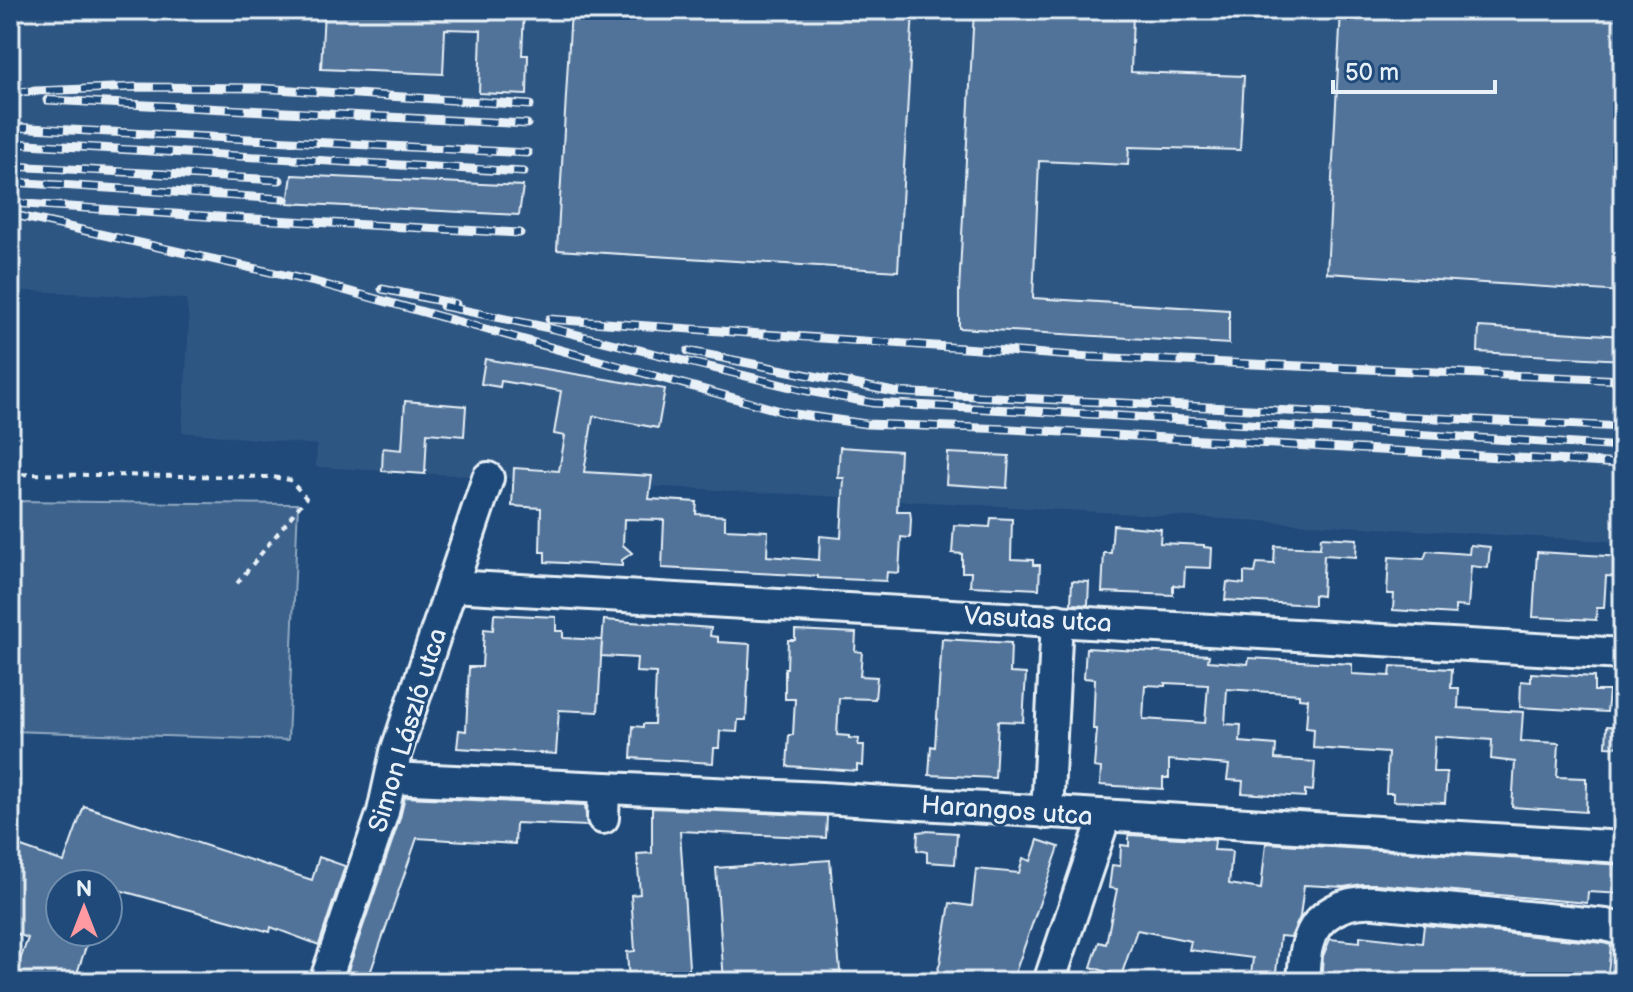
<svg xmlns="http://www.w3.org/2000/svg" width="1633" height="992" font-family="'Balsamiq Sans',sans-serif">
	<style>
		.built { fill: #2e5683 }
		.green { fill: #3c628c; stroke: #92aac2; stroke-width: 2 }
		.building { fill: #517399; stroke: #e8f1f8; stroke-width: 2; fill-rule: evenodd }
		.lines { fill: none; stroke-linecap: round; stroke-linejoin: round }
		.minor-casing { stroke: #e8f1f8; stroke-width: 36 }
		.path { stroke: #e8f1f8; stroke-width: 4; stroke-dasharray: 6 6; stroke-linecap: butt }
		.minor { stroke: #1f4a7a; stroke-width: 30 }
		.rail-casing { stroke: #e8f1f8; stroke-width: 9 }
		.rail { stroke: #1f4a7a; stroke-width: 6; stroke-dasharray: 18; stroke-linecap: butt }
		.labels { text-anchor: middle; stroke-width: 6; stroke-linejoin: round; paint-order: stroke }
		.street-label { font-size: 26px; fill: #e8f1f8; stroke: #1f4a7a }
	</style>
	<rect width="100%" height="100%" fill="#1f4a7a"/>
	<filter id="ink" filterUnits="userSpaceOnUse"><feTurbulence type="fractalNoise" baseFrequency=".0125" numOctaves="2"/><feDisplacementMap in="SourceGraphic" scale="16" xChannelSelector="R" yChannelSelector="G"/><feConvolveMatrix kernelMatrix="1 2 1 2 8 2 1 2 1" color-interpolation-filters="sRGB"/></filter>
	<g filter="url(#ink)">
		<!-- built -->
		<polygon class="built" points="10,10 1623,10 1623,542 316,467 317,445 182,432 189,322 186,299 10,290"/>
		<!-- green -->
		<polygon class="green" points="10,501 298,504 288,740 10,731"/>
		<!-- building -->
		<g class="building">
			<polygon points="324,10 524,10 522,55 528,55 527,95 479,93 481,30 445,29 443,74 321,69"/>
			<polygon points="571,10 913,10 898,271 557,250"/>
			<polygon points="974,10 1045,10 1133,14 1131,72 1244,76 1240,150 1129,147 1128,165 1039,161 1033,298 1229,310 1229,344 959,328 959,291"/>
			<polygon points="1341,10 1623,10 1623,292 1327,273"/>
			<polygon points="292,175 523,186 519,215 288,203"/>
			<polygon points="1479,327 1623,336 1623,360 1478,352"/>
			<polygon points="485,359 665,389 658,428 593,416 584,472 652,476 649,499 697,502 696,514 725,516 725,529 768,531 767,556 819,560 820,536 841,538 844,478 838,478 840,447 900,451 897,511 910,511 911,519 910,538 901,537 899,573 887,572 886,581 818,578 818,576 662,568 664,520 624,519 623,545 632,553 622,560 622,566 545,562 545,552 540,552 541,508 512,506 514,468 559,471 565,436 554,434 561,391 501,381 500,387 481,384"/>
			<polygon points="405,401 466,406 464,436 427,433 425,474 382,471 383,448 402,450"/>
			<polygon points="948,453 1009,456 1007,488 946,484"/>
			<polygon points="991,518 1012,519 1011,559 1033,560 1033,565 1040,565 1039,589 970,586 971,572 962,572 962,554 952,553 954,525 990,527"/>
			<polygon points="1113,525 1161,529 1160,543 1204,545 1204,547 1212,548 1211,568 1185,567 1184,586 1173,585 1173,595 1102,592 1104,553 1111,553"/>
			<polygon points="1321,537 1357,539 1356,557 1324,555 1322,596 1314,595 1314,605 1225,600 1227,582 1244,584 1244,572 1255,573 1257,563 1274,564 1275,546 1320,548"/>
			<polygon points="1470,545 1490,547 1488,568 1471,566 1468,607 1455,606 1455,614 1393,610 1394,594 1387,594 1389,557 1424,559 1427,551 1469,554"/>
			<polygon points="1537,552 1623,557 1623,577 1606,576 1604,608 1597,608 1596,620 1533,617"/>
			<polygon points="1072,581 1089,582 1088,605 1071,604"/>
			<polygon points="494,614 556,617 556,631 563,631 563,638 602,640 598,712 559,710 556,754 457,748 459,730 466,731 469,667 482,667 484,629 493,630"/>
			<polygon points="604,620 711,628 710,636 718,637 718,642 750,644 746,720 738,720 737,732 720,731 719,748 714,748 713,763 631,758 633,726 643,727 643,724 654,724 656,673 636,672 637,658 601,656"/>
			<polygon points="795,630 856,633 855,651 862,652 860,676 877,677 875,699 839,698 837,735 849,736 849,738 859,739 858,745 864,745 863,766 857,765 857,771 787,766 789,735 793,735 795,699 785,699 785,668 787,668 788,640 795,640"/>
			<polygon points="942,639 1011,643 1010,673 1026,674 1023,722 998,721 995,778 929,775 931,746 935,747"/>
			<path d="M1086 648 1209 655 1208 661 1248 664 1249 658 1352 664V674L1390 676 1391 666 1452 669 1451 688H1459L1458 708 1523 712 1521 741 1559 743 1557 777 1586 778V783H1587L1586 812 1512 807 1515 762 1491 759 1492 740 1435 736 1433 772H1447L1445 803 1393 801V793H1386L1388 753 1313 748 1314 729 1306 728 1308 699 1299 698V694L1227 689 1225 724 1241 725 1240 742 1276 745 1275 759 1315 762 1313 791 1305 790V797L1242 793 1243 781 1227 780 1229 765 1169 760V778H1163V789L1100 785 1101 768 1094 767 1097 729H1093L1095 679 1084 678ZM1165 683 1208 685 1205 723 1143 719 1145 685 1165 686Z"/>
			<polygon points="1531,673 1594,677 1594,691 1609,691 1607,712 1520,707 1521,681 1531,682"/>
			<polygon points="1607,726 1623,727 1623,747 1606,746"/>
			<polygon points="405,797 585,805 587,826 516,823 515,844 417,838 367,982 344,982 400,818"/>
			<polygon points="84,806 312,880 319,857 345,866 319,945 271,927 270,932 108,887 108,884 60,884 60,932 91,932 74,982 12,982 28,938 10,931 10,843 64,862"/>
			<polygon points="652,808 827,816 826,838 680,831 690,982 629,982 627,952 635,951 631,895 640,894 637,854 652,853"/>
			<polygon points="925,831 957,833 955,864 927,862 927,852 917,850 918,832"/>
			<polygon points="1129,835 1215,840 1214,850 1232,851 1229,884 1261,889 1266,843 1623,865 1623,894 1588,892 1587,903 1377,884 1362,884 1344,887 1304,885 1300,917 1291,937 1280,936 1275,982 1250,982 1253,958 1189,950 1191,941 1137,930 1121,976 1091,967 1099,942 1106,944 1117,889 1109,888 1112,865 1120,866 1121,845 1129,846"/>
			<polygon points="1038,840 1059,847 1012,982 934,982 940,963 950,903 972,906 976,869 1019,873 1023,858 1031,861"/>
			<polygon points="830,860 841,982 724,982 716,868"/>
			<polygon points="1424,925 1603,943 1611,945 1607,982 1321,982 1323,956 1330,939 1360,942 1360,936 1422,943"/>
		</g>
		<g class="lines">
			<defs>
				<g id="minor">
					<polyline points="452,586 1623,654"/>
					<polyline points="391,778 822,798 1623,847"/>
					<polyline points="1047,813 1057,620"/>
					<polyline points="603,818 604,788"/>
					<polyline points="325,982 383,812 396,752 488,478"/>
					<polyline points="1049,982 1105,816"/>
					<path d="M1303 982C1304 969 1304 955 1308 943 1316 913 1346 900 1375 902L1606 925 1623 930"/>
				</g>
			</defs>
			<!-- minor casing -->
			<use href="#minor" class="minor-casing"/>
			<!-- path -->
			<polyline class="path" points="10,474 272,477 290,480 306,498 235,586"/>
			<!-- minor -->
			<use href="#minor" class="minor"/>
			<defs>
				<g id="rail">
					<polyline points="10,92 138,87 260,88 530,105"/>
					<polyline points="47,100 527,124"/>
					<polyline points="10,127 528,153"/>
					<polyline points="10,143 524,172"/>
					<polyline points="10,166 280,180"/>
					<polyline points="10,182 284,199"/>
					<polyline points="10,203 234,218 520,233"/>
					<polyline points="10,214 315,282 788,413 866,424 1010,429 1623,464"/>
					<polyline points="382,289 456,304"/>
					<polyline points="443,306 554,329 803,390 873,403 1088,414 1623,447"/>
					<polyline points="549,319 1090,357 1623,380"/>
					<polyline points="688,351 894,392 1623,427"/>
				</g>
			</defs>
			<!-- rail casing -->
			<use href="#rail" class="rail-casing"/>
			<!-- rail -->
			<use href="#rail" class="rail"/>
		</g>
	</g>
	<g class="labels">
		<!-- street labels -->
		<g class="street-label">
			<text transform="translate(1038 619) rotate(3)" y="9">Vasutas utca</text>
			<text transform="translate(407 730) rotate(-73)" y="9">Simon László utca</text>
			<text transform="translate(1007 810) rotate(4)" y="9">Harangos utca</text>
		</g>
	</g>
	<!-- margin -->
	<rect width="1633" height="992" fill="none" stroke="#1f4a7a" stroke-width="40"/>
	<rect x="20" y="20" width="1593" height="952" fill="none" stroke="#e8f1f8" stroke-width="3" filter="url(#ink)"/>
	<!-- north arrow -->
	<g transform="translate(84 908)"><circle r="38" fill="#1f4a7a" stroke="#6f8dac" stroke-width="2"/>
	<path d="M0-6L14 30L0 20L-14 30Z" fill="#ff9aa2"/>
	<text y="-12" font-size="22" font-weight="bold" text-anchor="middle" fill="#e8f1f8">N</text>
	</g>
	<!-- scale -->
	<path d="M1333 80v12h162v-12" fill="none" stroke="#e8f1f8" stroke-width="4"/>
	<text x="1345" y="80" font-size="24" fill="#e8f1f8" stroke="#1f4a7a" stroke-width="6" paint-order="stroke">50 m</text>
</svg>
